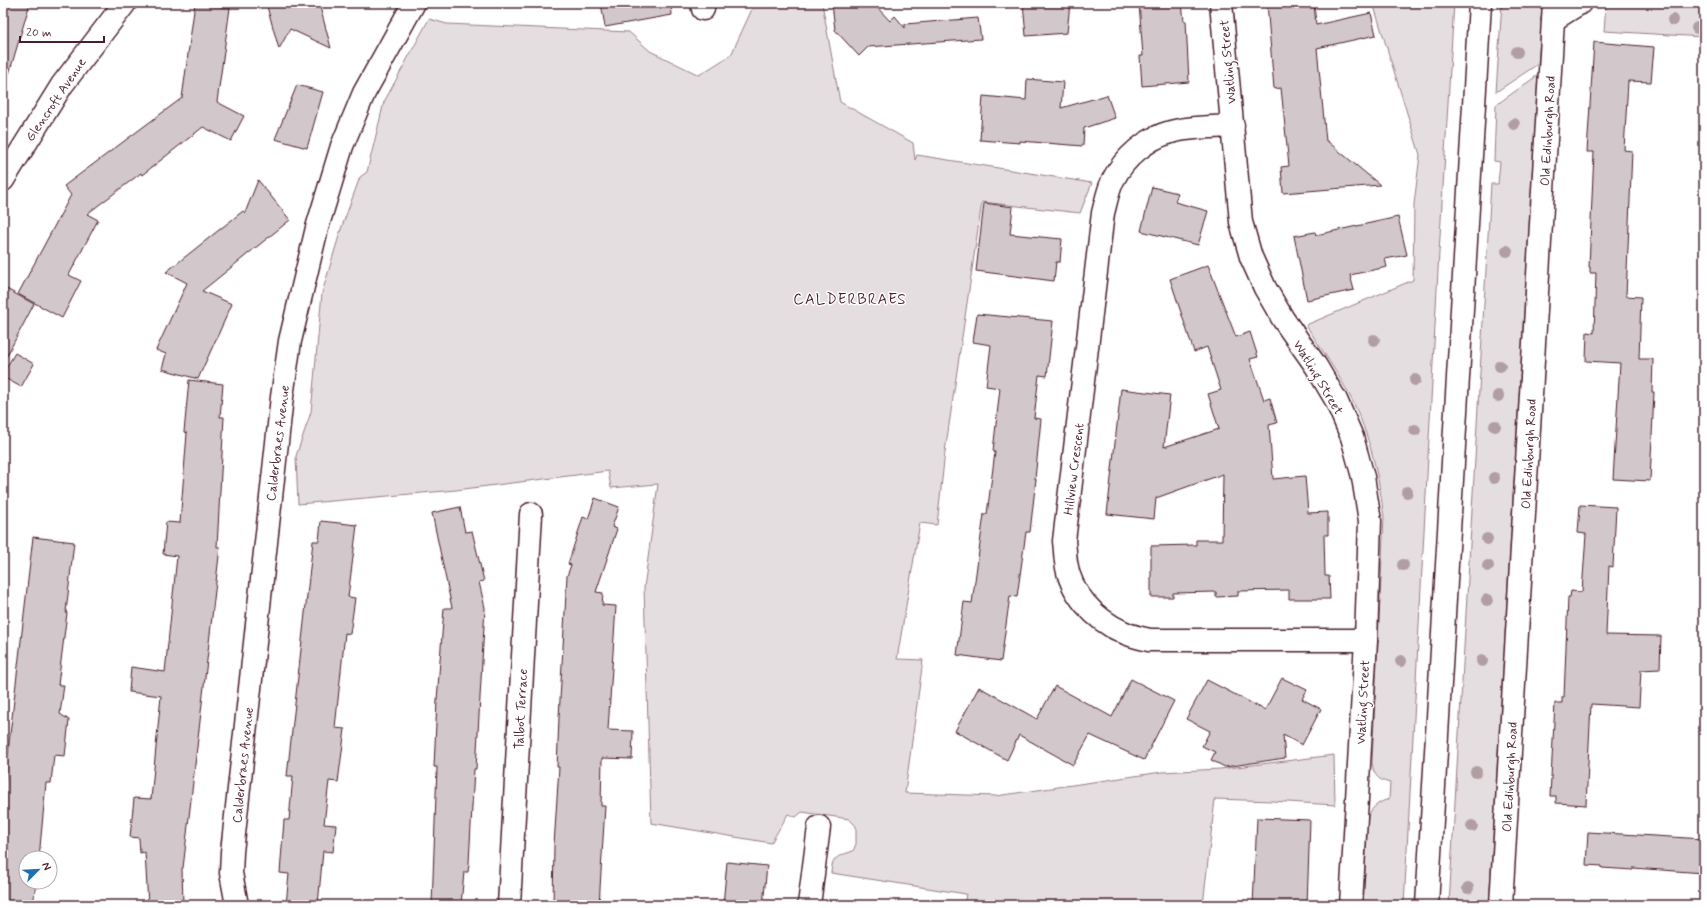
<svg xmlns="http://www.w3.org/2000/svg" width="1707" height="908" font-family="Mynerve,sans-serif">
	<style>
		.green { fill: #e5dee0; stroke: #987e86 }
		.building { fill: #d2c7cb; stroke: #4a1f2b }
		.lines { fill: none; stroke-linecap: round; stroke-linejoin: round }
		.minor-casing { stroke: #4a1f2b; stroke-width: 25 }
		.major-casing { stroke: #4a1f2b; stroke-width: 25 }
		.minor { stroke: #fff; stroke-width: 22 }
		.major { stroke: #fff; stroke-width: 22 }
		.tree { fill: #b19ea3 }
		.labels { text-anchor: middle; stroke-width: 3; stroke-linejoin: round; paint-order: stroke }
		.street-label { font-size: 13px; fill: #4a1f2b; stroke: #fff }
		.quarter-label { font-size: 15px; letter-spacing: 1px; fill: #4a1f2b; stroke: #fff }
	</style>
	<rect width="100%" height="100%" fill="#fff"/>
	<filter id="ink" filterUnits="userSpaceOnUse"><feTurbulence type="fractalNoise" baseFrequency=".025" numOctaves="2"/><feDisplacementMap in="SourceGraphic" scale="8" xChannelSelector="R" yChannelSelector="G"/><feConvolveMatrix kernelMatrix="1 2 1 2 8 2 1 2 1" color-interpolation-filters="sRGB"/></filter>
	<g filter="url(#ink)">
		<!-- green -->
		<g class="green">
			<path d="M786 3H822L840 102 913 143 915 160 917 155 1092 183 1080 213 982 202 945 452 937 525 920 523 897 659 923 660 905 793 996 796 1162 772 1220 769 1334 755 1335 805 1272 801 1215 799 1203 905H964L966 894 831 873C832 856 839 856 853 851L856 844V826L849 819 802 812 796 817 788 814 771 843 651 823 644 588 658 484 611 488 608 471 456 490 298 504 296 456 311 412 322 293 341 229 360 177 367 172 384 102 429 19 447 24 629 32 650 51 699 75 731 55 753 7Z"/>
			<path d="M1373 3H1454L1438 270 1404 905H1363L1368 816C1373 806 1379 802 1389 799L1390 783C1378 780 1374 776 1372 763L1384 518C1379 477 1370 435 1351 398 1338 373 1321 349 1306 325L1413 280 1414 204 1420 155Z"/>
			<polygon points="1502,3 1543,3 1538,64 1496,92"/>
			<polygon points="1606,3 1704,3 1704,37 1604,31"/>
			<polygon points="1538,75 1489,905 1449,905 1491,184 1498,184 1500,162 1494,161 1496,105"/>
		</g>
		<!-- building -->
		<g class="building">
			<polygon points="3,3 30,3 9,74 3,73"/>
			<polygon points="195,3 230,8 217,102 244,116 231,141 203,127 142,175 141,173 87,214 98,220 69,275 81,281 62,318 18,294 71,195 64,186 182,98"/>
			<polygon points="266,3 319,3 331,48 290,29 279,49"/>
			<polygon points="601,3 671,3 672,15 605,27"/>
			<polygon points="832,3 873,3 890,21 895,16 905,28 905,24 978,18 981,39 868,47 859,56 835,30"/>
			<polygon points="1023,3 1070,3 1067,33 1026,36"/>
			<polygon points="1139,3 1182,3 1184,21 1186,21 1189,82 1142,86 1140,56 1143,56"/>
			<polygon points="1267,3 1314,3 1316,25 1371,13 1376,35 1317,48 1326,141 1327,141 1380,185 1283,193 1281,167 1289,166 1281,88 1274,89"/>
			<polygon points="1594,42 1654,47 1651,82 1628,81 1624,150 1632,151 1626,296 1641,297 1639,359 1653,359 1652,392 1654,392 1650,481 1613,479 1620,363 1586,361 1587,332 1594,333 1596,273 1590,273 1590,267 1589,267 1594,152 1587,152"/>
			<polygon points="1027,79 1063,82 1061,108 1107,95 1115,118 1084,128 1083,146 1020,141 1020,143 980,140 983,96 1026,100"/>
			<polygon points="297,85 323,92 307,148 275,139"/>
			<polygon points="258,180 290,220 202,291 232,304 198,379 162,369 166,354 156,350 187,283 166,272 243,211 245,213"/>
			<polygon points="1152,187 1178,193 1175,202 1208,211 1198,245 1141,231"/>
			<polygon points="984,203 1013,207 1010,234 1062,239 1060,262 1056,262 1054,281 976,271"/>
			<polygon points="1398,217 1407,255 1385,259 1387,267 1350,275 1354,290 1307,300 1294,236 1315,232 1316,235"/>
			<polygon points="1208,265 1236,337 1250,332 1258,357 1250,359 1264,400 1270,398 1277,423 1269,425 1273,479 1305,476 1308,513 1328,512 1328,535 1324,535 1325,576 1329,576 1330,599 1289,599 1289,590 1238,591 1238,596 1216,597 1216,592 1173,593 1173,597 1151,597 1151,546 1196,545 1196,540 1222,540 1223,474 1156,498 1154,519 1107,514 1121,389 1170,395 1164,447 1219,429 1208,394 1221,390 1207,347 1194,352 1170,279"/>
			<polygon points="3,287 34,304 3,363"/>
			<polygon points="977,314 1053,321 1047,376 1039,375 1034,418 1041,419 1035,479 1036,479 1030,532 1026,532 1017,597 1010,596 1001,661 957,655 964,602 972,603 984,514 987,514 995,452 993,451 1000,388 986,386 991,345 973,342"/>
			<polygon points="15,353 34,364 21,387 3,377 3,373"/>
			<polygon points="189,380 223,384 220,417 224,417 217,547 220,547 189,817 183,868 182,868 183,905 148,905 145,852 140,853 139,838 130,837 134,798 151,799 161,696 129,692 131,667 165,672 177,556 163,554 166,522 180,523 187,433 184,432"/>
			<polygon points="595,498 619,507 612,527 617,529 596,592 603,593 602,605 616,606 608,730 633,731 632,759 602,758 601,806 605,806 599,905 553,905 554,845 559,767 557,767 559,717 567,576 571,565 568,564 583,517 588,519"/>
			<polygon points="1580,505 1616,507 1613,567 1609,566 1606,635 1661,636 1660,669 1641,670 1639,707 1591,704 1586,805 1556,803 1556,796 1550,796 1555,703 1562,703 1562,697 1564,697 1568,597 1570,597 1571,591 1582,592 1586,534 1578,533"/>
			<polygon points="460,507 465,532 472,531 484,581 479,582 485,608 476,769 474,769 469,863 468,872 464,872 461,905 432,905 437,767 434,767 437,700 444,608 452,608 432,513"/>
			<polygon points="321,521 357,525 348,597 355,598 350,634 345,633 335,728 345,729 338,782 329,781 324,824 336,825 333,852 323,851 318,905 286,905 289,874 280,873 284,820 289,820 293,776 287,776 313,541 319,541"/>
			<polygon points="33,537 74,542 66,612 67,613 58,685 64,685 60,714 69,720 65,756 54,755 51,783 46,783 39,858 26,858 26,882 36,882 33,905 3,905 3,795"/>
			<polygon points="1282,678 1307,690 1302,699 1321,709 1302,745 1283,735 1285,758 1225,767 1211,760 1215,752 1202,746 1210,731 1186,719 1207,680 1265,710"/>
			<polygon points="1131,679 1174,701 1144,760 1090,735 1073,765 1019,735 1007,760 955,731 979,687 1037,719 1055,686 1112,717"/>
			<polygon points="1257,818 1310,820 1307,905 1253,905"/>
			<polygon points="1588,832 1704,839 1704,873 1633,868 1633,870 1602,868 1602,866 1586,865"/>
			<polygon points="727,862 767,866 763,905 723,905"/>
		</g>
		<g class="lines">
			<defs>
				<g id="minor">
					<polyline points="702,3 703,9"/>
					<polyline points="1221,3 1241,222 1251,257 1265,288 1283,319 1316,366 1336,400 1352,437 1363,477 1370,521 1366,640 1351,905"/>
					<polyline points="1553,20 1580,3"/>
					<path d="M1233 126C1215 127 1187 127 1171 132 1147 138 1124 158 1113 180 1108 190 1106 202 1103 213L1064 541C1065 548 1065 555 1066 562 1070 593 1095 620 1123 632 1131 636 1141 638 1149 640H1366"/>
					<polyline points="3,180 62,85 125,3"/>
					<polyline points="237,905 231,873 232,852 282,397 290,341 317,228 342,146 364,93 414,3"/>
					<polyline points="509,905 531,514"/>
					<polyline points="809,905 819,827"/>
					<polyline points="1501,905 1554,3"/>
				</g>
				<polyline id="major" points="1427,905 1480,3"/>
			</defs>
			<!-- minor casing -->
			<use href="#minor" class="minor-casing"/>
			<!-- major casing -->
			<use href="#major" class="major-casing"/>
			<!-- minor -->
			<use href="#minor" class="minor"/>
			<!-- major -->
			<use href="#major" class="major"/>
		</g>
		<!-- trees -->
		<g class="tree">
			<circle cx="1673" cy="20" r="6"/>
			<circle cx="1697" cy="28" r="6"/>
			<circle cx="1517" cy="52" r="6"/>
			<circle cx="1514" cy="124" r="6"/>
			<circle cx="1507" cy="251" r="6"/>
			<circle cx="1374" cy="340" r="6"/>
			<circle cx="1500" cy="366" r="6"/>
			<circle cx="1415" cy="380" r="6"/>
			<circle cx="1498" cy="396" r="6"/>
			<circle cx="1495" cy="426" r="6"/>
			<circle cx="1415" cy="430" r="6"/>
			<circle cx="1494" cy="478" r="6"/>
			<circle cx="1407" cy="492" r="6"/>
			<circle cx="1487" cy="539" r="6"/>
			<circle cx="1403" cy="565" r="6"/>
			<circle cx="1488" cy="566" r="6"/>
			<circle cx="1487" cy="600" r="6"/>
			<circle cx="1401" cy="661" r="6"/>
			<circle cx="1482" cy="661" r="6"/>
			<circle cx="1476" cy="772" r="6"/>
			<circle cx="1472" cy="826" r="6"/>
			<circle cx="1468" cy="888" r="6"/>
		</g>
	</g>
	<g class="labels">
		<!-- street labels -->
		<g class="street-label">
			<text transform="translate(1227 62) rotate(-95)" y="5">Watling Street</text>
			<text transform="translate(55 99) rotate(-56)" y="5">Glencroft Avenue</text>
			<text transform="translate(1547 131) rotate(-87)" y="5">Old Edinburgh Road</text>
			<text transform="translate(1319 377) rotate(59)" y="5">Watling Street</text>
			<text transform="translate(277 443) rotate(-83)" y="5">Calderbraes Avenue</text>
			<text transform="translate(1528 454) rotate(-87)" y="5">Old Edinburgh Road</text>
			<text transform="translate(1073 469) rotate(-83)" y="5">Hillview Crescent</text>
			<text transform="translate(1362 702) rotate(-87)" y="5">Watling Street</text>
			<text transform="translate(520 709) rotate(-87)" y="5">Talbot Terrace</text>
			<text transform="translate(242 765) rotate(-84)" y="5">Calderbraes Avenue</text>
			<text transform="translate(1509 777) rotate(-87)" y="5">Old Edinburgh Road</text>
		</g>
		<!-- quarter labels -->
		<g class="quarter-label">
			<text x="850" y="304">CALDERBRAES</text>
		</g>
	</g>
	<!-- margin -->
	<rect width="1707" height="908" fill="none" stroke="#fff" stroke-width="16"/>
	<rect x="8" y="8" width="1691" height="892" fill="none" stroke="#4a1f2b" stroke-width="1.5" filter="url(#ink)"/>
	<!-- north arrow -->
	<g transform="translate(38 870) rotate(66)"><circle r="19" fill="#ffffff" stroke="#b7a5aa"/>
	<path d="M0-3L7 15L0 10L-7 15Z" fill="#1f6fb2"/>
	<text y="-6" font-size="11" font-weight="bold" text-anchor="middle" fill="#4a1f2b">N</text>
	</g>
	<!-- scale -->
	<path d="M20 36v6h84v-6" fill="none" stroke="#4a1f2b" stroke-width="2"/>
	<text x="26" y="36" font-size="12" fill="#4a1f2b" stroke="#ffffff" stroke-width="3" paint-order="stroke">20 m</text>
</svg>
